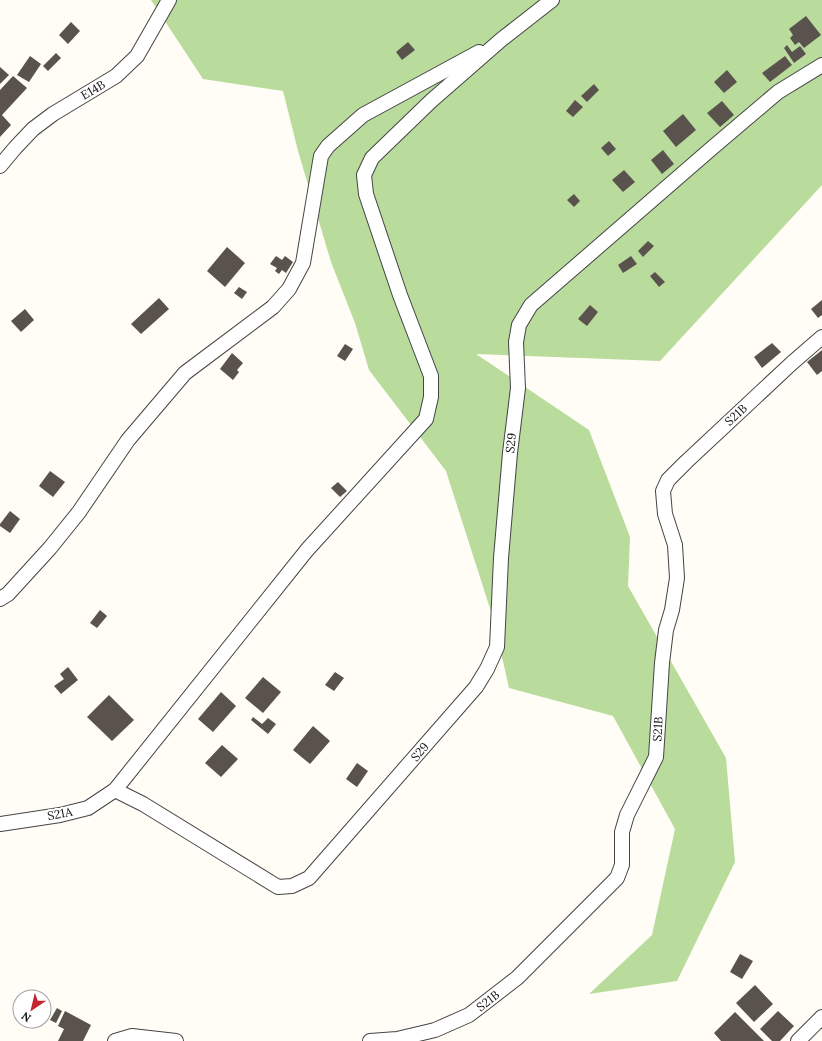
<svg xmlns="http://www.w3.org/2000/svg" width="822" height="1041" font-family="Lora,serif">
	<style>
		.forest { fill: #b9dc9c }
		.building { fill: #5a524d }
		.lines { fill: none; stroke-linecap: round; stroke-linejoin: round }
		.street-casing { stroke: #444; stroke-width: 16 }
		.street { stroke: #fff; stroke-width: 14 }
		.labels { text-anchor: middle; stroke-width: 4; stroke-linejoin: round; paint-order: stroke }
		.street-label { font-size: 12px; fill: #111; stroke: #fff }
	</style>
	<rect width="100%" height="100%" fill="#fffdf5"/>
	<!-- forest -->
	<polygon class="forest" points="151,0 822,0 822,185 660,361 476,354 589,430 630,537 628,586 726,758 735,862 677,981 589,994 652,935 675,829 613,716 509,688 494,621 446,471 369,370 355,323 331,262 298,151 283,91 203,79"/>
	<!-- building -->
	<g class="building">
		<polygon points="806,16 821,35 804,48 799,42 795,45 790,38 793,35 789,29"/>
		<polygon points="71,22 80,31 68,44 59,35"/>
		<polygon points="408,42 415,50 402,60 396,52"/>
		<polygon points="787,45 792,52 800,46 806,54 794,63 784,48"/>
		<polygon points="56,53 61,58 48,71 43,66"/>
		<polygon points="30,56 41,64 29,82 17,75"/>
		<polygon points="785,56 792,65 770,82 762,73"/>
		<polygon points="0,67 9,75 0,84"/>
		<polygon points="727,70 737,82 724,93 714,82"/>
		<polygon points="13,76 27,88 2,115 11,125 0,137 0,90"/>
		<polygon points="594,84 599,90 587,102 581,96"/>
		<polygon points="575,100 583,107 573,117 566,111"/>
		<polygon points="722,101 734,115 720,127 707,113"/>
		<polygon points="683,114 696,130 676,147 663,131"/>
		<polygon points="609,141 616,149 608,156 601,148"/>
		<polygon points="663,150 674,164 662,174 651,160"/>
		<polygon points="624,170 635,182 623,192 612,180"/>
		<polygon points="574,194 580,201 574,207 567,200"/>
		<polygon points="648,241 654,246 643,257 638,251"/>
		<polygon points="227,247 245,263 225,287 207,271"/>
		<polygon points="276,256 282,260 285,256 293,262 286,273 282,270 279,274 275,271 277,268 270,264"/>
		<polygon points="631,256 637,264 623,273 618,265"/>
		<polygon points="655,272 665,282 659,287 650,276"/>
		<polygon points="239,287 247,292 242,299 234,293"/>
		<polygon points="159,298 169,309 141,334 131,324"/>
		<polygon points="822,300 822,315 818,318 811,309"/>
		<polygon points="590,305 598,312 587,326 578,319"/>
		<polygon points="25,309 34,320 21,332 11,321"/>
		<polygon points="772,343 781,352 762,368 754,357"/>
		<polygon points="345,344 353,349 345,361 337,356"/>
		<polygon points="822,350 822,371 817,375 807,362"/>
		<polygon points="232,353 243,363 237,370 239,372 233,380 220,369"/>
		<polygon points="50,471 65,482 53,497 39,486"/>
		<polygon points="338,482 347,491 340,497 331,488"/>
		<polygon points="10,511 20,519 10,533 0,526 0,524"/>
		<polygon points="100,610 107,616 97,628 90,623"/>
		<polygon points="68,667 78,680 61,694 54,686 64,679 60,674"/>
		<polygon points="335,672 344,678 334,691 325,685"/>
		<polygon points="263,677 281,692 263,713 245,698"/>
		<polygon points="221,692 236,706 213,732 198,719"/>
		<polygon points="109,695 134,720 112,741 87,717"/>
		<polygon points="253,717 262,724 268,718 276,724 268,734 251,720"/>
		<polygon points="313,726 330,741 310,764 293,750"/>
		<polygon points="222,745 238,759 221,777 205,763"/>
		<polygon points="357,763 368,771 357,787 346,779"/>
		<polygon points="740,954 753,961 742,979 730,972"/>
		<polygon points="755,985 773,1004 754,1022 736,1003"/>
		<polygon points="57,1008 62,1011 56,1023 50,1020"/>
		<polygon points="65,1011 91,1025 83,1041 58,1041 64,1029 58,1026"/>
		<polygon points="778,1011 794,1026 780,1041 772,1041 760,1029"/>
		<polygon points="735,1012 764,1041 721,1041 714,1033"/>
	</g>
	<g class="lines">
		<defs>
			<g id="street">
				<polyline points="0,166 15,148 33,129 53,114 116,76 137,56 169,0"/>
				<polyline points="0,599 8,594 50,548 79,512 128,440 185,373 273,307 289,289 303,263 321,156 328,146 363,115 479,52"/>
				<polyline points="115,790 143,804 278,887 292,886 309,878 476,687 487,669 497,647 501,558 510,453 518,388 516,342 519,325 531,305 712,148 778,92 822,65"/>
				<polyline points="0,824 60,815 88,808 115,790 307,550 426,419 431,397 431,376 400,295 366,194 364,175 372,158 431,101 502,39 552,0"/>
				<polyline points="115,1041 132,1036 176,1041"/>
				<polyline points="370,1041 397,1039 435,1030 469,1015 517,978 617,878 622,865 622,832 627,815 656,757 662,663 666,630 672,610 677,578 675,545 665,514 663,491 668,480 686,462 792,363 822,337"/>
				<polyline points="798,1041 822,1017"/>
			</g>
		</defs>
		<!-- street casing -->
		<use href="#street" class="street-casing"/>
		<!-- street -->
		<use href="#street" class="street"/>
	</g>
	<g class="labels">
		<!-- street labels -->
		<g class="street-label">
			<text transform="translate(93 90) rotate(-31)" y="4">E14B</text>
			<text transform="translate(736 415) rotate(-43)" y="4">S21B</text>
			<text transform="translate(511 443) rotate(-84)" y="4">S29</text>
			<text transform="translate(658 729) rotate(-87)" y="4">S21B</text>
			<text transform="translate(420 752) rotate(-49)" y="4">S29</text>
			<text transform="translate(60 814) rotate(-11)" y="4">S21A</text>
			<text transform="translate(488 1001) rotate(-38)" y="4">S21B</text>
		</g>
	</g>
	<!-- north arrow -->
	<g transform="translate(32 1009) rotate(215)"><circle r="19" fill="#ffffff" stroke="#a0a0a0"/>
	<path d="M0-3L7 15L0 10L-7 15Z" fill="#c4262e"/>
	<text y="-6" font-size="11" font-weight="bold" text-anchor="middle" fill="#111111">N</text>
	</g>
</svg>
